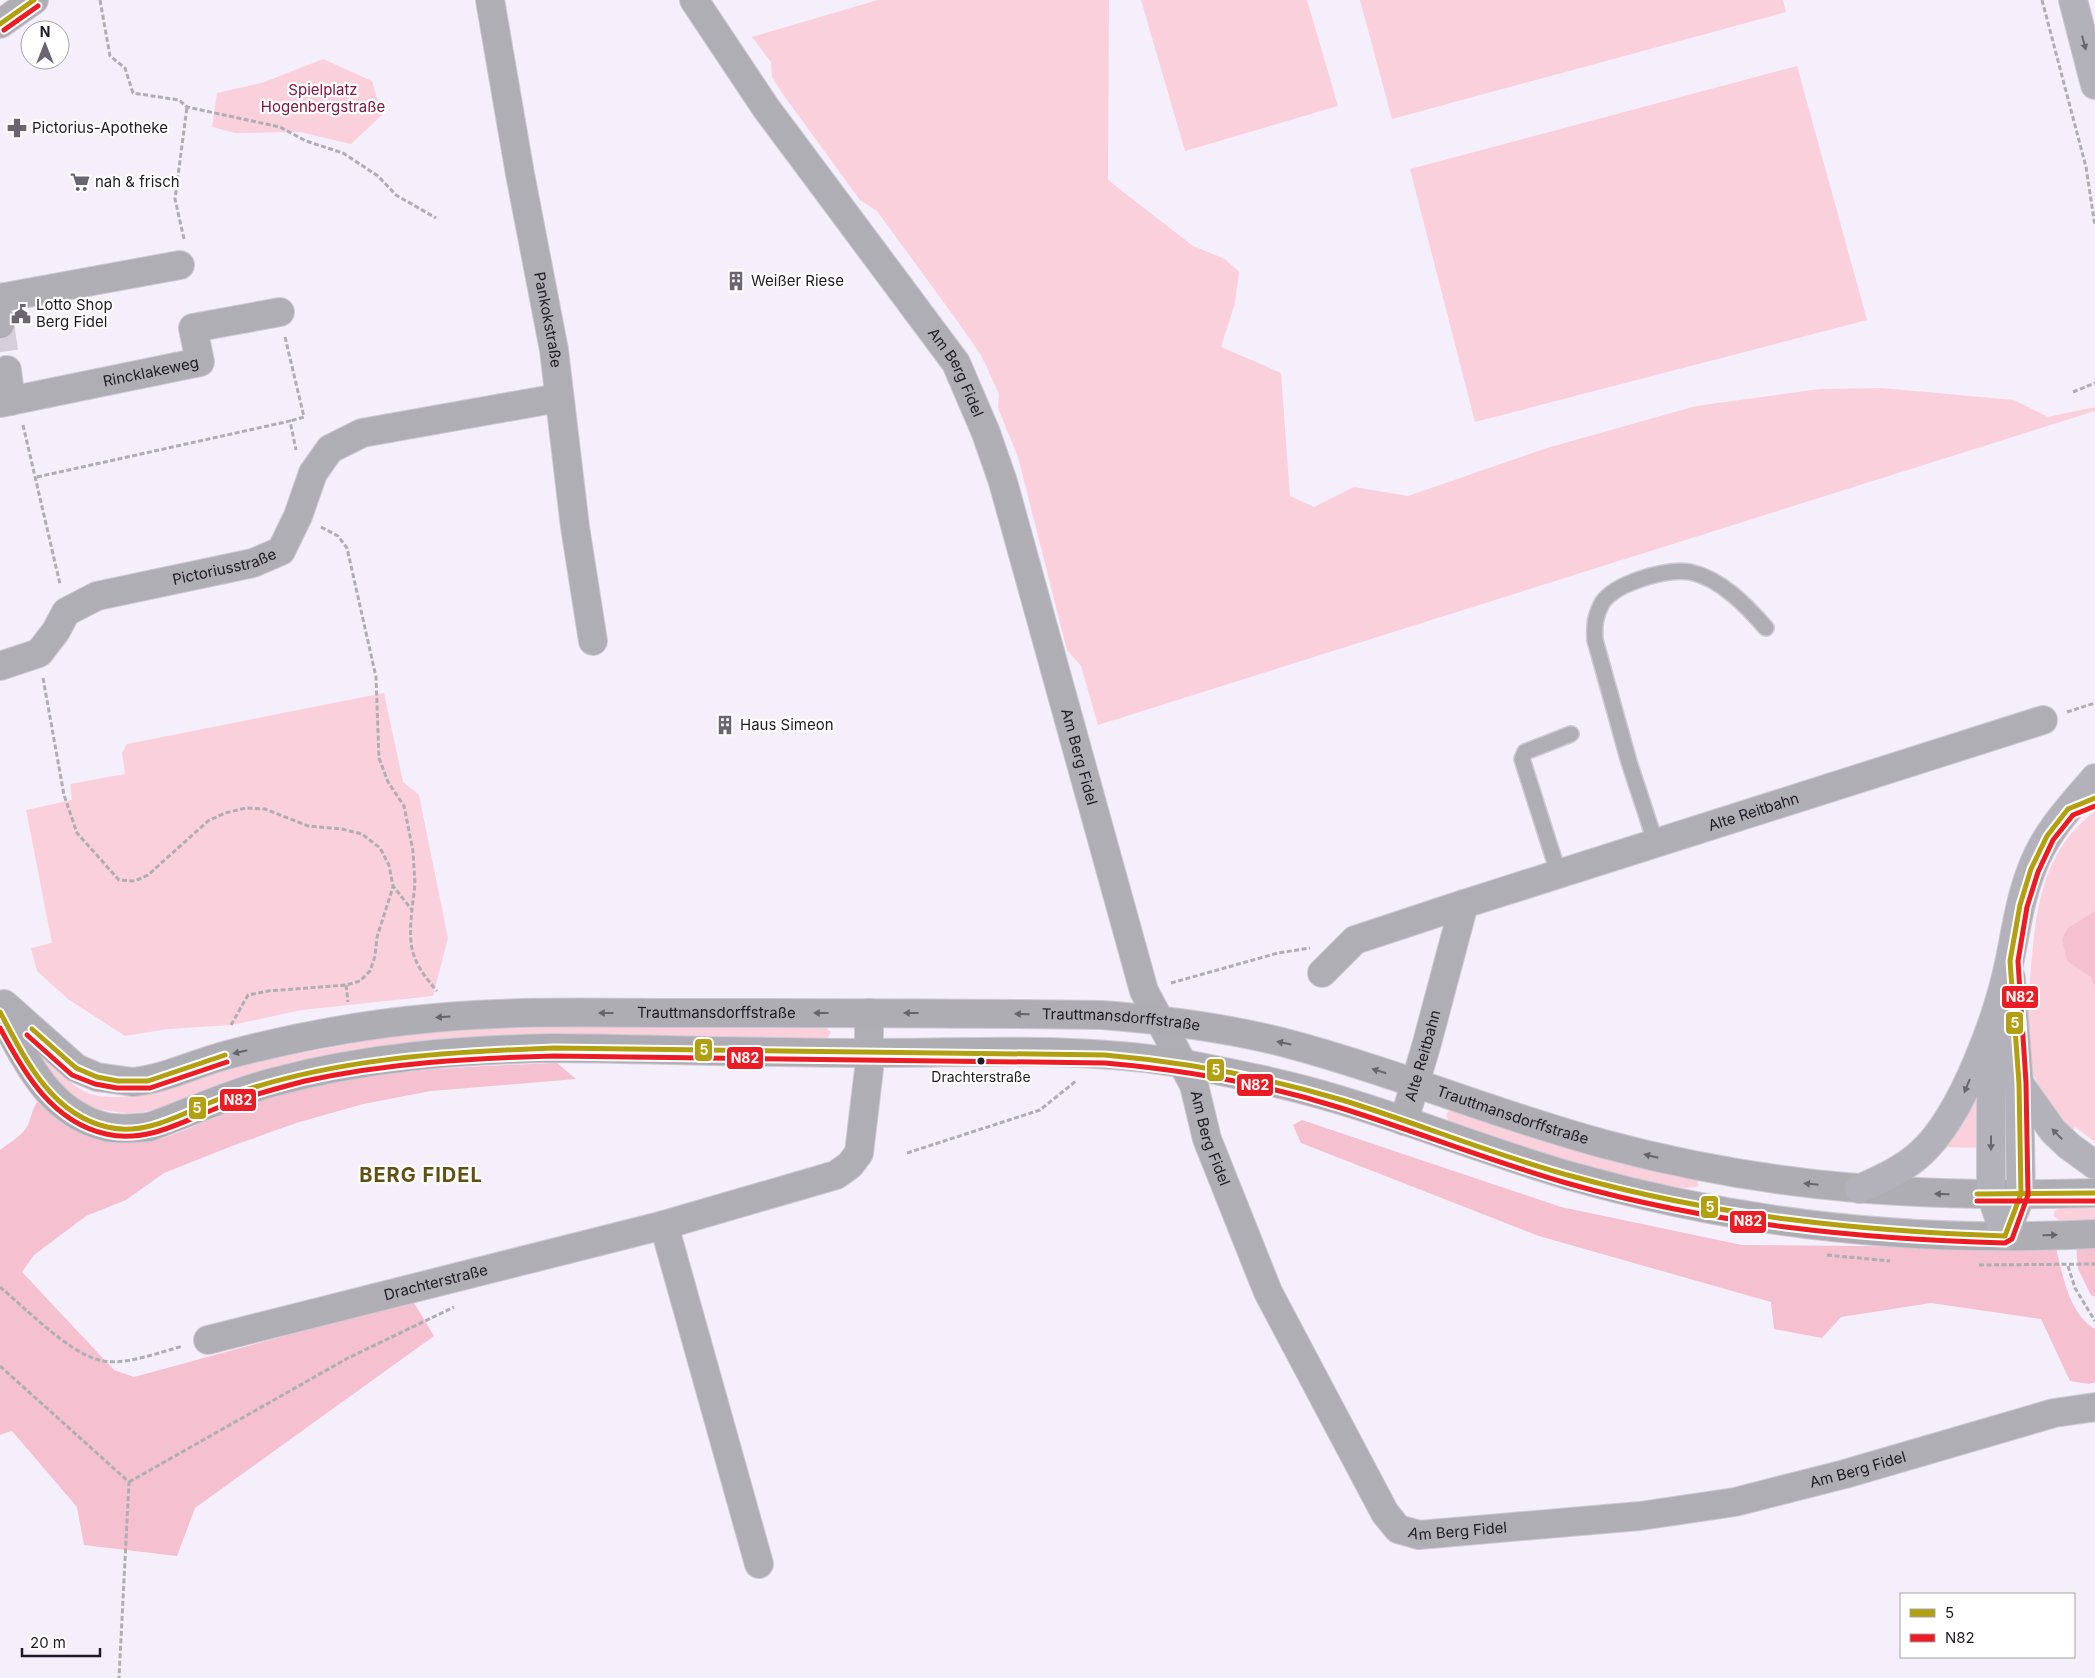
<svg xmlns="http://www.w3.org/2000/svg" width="2095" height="1678" font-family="Inter,sans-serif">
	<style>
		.green { fill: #fad0dd }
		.forest { fill: #f5c0d0 }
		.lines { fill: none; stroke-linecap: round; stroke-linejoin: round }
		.street-tunnel { stroke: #d4cfda; stroke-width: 28; stroke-dasharray: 28 14; stroke-linecap: butt }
		.lane-casing { stroke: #cec9d3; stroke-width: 18 }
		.street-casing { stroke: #cec9d3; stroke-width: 30 }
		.secondary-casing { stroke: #cec9d3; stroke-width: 30 }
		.primary-casing { stroke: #cec9d3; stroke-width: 30 }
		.path { stroke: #aeaeb3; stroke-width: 3; stroke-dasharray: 5 2.5; stroke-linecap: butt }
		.lane { stroke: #aeaeb4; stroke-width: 15 }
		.street { stroke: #aeaeb4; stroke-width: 28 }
		.secondary { stroke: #aeadb4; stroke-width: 28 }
		.primary { stroke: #b3b1b9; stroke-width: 28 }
		.bus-1-casing { stroke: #fff; stroke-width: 9 }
		.bus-2-casing { stroke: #fff; stroke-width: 9 }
		.bus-1 { stroke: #b2a010; stroke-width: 5 }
		.bus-2 { stroke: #ed1c24; stroke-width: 5 }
		.oneway { fill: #69666f }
		.oneway2 { fill: #66646c }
		.bus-dot { fill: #1f1a25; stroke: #fff; stroke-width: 2 }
		.labels { text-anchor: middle; stroke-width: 4.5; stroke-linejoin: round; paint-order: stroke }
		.bus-label { font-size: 14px; fill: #1f1a25; stroke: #fff }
		.park-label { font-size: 15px; fill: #83163d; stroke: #fff }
		.poi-label { font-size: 15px; fill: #1f1a25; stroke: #fff; text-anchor: start }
		.street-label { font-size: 15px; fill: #1f1a25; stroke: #fff }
		.district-label { font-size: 20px; font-weight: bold; letter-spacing: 1px; fill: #5f5113; stroke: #fff }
		.line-badge { stroke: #fff; stroke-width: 2 }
		.badge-label { font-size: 14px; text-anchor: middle; font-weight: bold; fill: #fff }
	</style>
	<rect width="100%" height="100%" fill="#f4effa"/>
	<!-- green -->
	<g class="green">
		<polygon points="878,0 1109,0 1108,180 1193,246 1225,259 1239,272 1235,303 1221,347 1281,373 1290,496 1314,507 1354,487 1408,496 1547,448 1696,406 1820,389 1882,388 2014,400 2048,417 2095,407 2095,411 1098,725 1081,666 1067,650 1018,457 998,408 999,394 981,355 958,322 877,211 860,200 782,93 772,77 771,62 752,37"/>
		<polygon points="1141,0 1307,0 1338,106 1185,151"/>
		<polygon points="1360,0 1783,0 1786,12 1392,119"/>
		<polygon points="323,59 372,81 382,115 351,144 300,132 235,133 212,127 217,93 262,83"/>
		<polygon points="1797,66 1867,320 1475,422 1410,169"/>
		<polygon points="384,693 403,782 419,795 448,938 433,996 302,1010 231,1025 168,1029 125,1036 68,999 37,971 31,948 52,943 26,810 72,800 70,784 125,774 122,753 127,744"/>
		<path d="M2095 811V1142L2075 1127 2069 1134C2053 1111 2036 1089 2029 1061 2024 1034 2028 1005 2030 978 2036 913 2039 854 2095 811Z"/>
		<path d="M824 1026 831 1032 826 1040C729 1037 632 1033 535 1035 489 1036 442 1037 397 1044 345 1051 294 1060 245 1076 213 1087 160 1114 128 1113 83 1111 68 1095 42 1061L44 1059 49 1061C79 1092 87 1100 132 1096L255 1062 397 1035 488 1029 583 1027Z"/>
		<polygon points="1978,1088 1984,1148 1941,1147"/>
		<path d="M1454 1110 1651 1170 1697 1180 1699 1186C1663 1199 1493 1137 1449 1122L1446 1115 1449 1111Z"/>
		<polygon points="2095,1206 2095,1220 2060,1221 2054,1216 2054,1212 2059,1207"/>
	</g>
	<!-- forest -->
	<g class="forest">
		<polygon points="2095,911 2095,987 2091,977 2067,961 2062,939 2068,928"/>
		<path d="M557 1063 576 1079 431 1091 363 1104 296 1123 232 1146 164 1173 126 1200 86 1216 34 1255 22 1272 114 1370 134 1377 413 1301 434 1336 195 1508 177 1556 84 1545 77 1507 12 1431 0 1435V1150C10 1142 22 1136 28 1125 32 1116 31 1112 37 1102 64 1120 109 1144 142 1141 176 1139 204 1119 235 1108 259 1099 286 1093 312 1087 392 1069 475 1066 557 1063Z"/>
		<path d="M1302 1120 1561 1207 1742 1245 2056 1248C2063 1276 2069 1314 2095 1329V1382L2089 1384 2070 1381 2041 1319 1931 1303 1841 1317 1822 1338 1774 1329 1771 1302 1539 1236 1301 1143 1293 1125Z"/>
		<polygon points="2076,1243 2095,1243 2095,1297 2091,1295 2078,1269"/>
	</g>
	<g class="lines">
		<!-- street-tunnel -->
		<polyline class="street-tunnel" points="0,324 7,370"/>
		<defs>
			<g id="lane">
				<path d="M1656 844 1629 762 1595 640C1594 626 1595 616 1602 603 1615 583 1667 568 1690 572 1720 578 1747 606 1766 628"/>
				<polyline points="1559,875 1522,759 1525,752 1571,734"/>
			</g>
			<g id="street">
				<path id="s1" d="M490 0 520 174 554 350 575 527 593 641"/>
				<path id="s2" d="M694 0 766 108 956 363 986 433 1003 482 1144 991 1194 1085 1207 1139 1268 1292 1385 1513 1398 1529 1419 1535 1640 1516 1735 1502 1845 1474 2054 1413 2095 1407"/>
				<polyline points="0,24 34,0"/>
				<polyline points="0,298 180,265"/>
				<polyline points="0,320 0,324"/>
				<polyline points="7,370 11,401"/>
				<path id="s3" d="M0 403 200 362 193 328 280 312"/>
				<path id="s4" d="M0 666 39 653 56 631 66 612 97 596 253 563 281 551 298 516 313 473 330 449 362 433 558 398"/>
				<polyline points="1322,973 1355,940 1464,904"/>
				<polyline points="4,1004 76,1068 97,1077 133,1082"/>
				<path d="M0 1012C26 1060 48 1113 106 1127 120 1130 135 1128 149 1127"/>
				<path id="s5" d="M1404 1121 1427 1043 1464 904 2043 720"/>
				<polyline points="664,1225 759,1564"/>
				<path id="s6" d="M208 1340 664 1225 836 1175 850 1165 859 1153 869 1069V1013"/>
			</g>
			<g id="secondary">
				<path id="s7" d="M133 1082C165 1079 196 1063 227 1055 295 1037 365 1024 435 1018 519 1010 605 1013 690 1013 827 1013 964 1013 1102 1015 1166 1020 1231 1028 1293 1045 1398 1073 1499 1116 1604 1144 1770 1189 1925 1198 2095 1193"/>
				<path d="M149 1127C191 1112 231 1093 274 1082 366 1057 459 1050 554 1048 661 1049 768 1053 876 1053 980 1053 1087 1046 1190 1065 1241 1075 1292 1085 1343 1101 1420 1124 1496 1155 1574 1177 1743 1225 1920 1243 2095 1234"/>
			</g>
			<g id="primary">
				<polyline points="2073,0 2095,85"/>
				<polyline points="1991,1041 1991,1194 2005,1236"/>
				<polyline points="2019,1083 2053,1131 2069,1146 2095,1165"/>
				<path d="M1859 1189C1881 1179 1904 1169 1921 1153 1963 1115 1999 1014 2010 959 2016 929 2020 900 2031 871 2044 834 2070 807 2095 778"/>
				<polyline points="2005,1236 2021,1194 2019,1083 2011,978"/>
			</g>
		</defs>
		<!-- lane casing -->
		<use href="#lane" class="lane-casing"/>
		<!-- street casing -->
		<use href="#street" class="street-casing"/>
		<!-- secondary casing -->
		<use href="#secondary" class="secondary-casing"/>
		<!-- primary casing -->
		<use href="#primary" class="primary-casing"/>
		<!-- path -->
		<g class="path">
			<polyline points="100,0 110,56 125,68 133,93 179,100 187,107 280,127 306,141 343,153 378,176 396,195 436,218"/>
			<polyline points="2042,0 2086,167 2095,226"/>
			<polyline points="184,239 175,199 187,107"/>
			<polyline points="285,337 304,417 290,421"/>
			<polyline points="2073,392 2095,383"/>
			<polyline points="23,425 60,584"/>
			<polyline points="37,477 290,421 296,450"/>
			<polyline points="321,527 338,536 347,548 376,677 379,758 388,782 404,806 413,851 415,884 412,909"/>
			<path d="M43 678 64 795 77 833 119 880 135 881 148 875 208 821 225 813 246 808 265 809 308 826 342 829 362 834 380 848 389 865 393 886 412 910C408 948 411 961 437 991"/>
			<polyline points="2067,712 2095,703"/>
			<polyline points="1171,983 1278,953 1310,948"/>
			<polyline points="346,985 348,1002"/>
			<polyline points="231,1025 248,995 268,991 346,985 360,981 370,971 375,956 377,937 393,887"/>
			<polyline points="907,1153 1040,1110 1076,1081"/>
			<polyline points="1827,1255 1890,1261"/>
			<polyline points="1979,1265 2095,1264"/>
			<polyline points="2068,1266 2075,1288 2095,1321"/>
			<path d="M0 1287C25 1308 68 1352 99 1360 122 1367 160 1352 183 1346"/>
			<polyline points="0,1366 129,1482 119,1678"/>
			<polyline points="129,1482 348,1358 454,1307"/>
		</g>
		<!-- lane -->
		<use href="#lane" class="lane"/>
		<!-- street -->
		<use href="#street" class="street"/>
		<!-- secondary -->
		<use href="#secondary" class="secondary"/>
		<!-- primary -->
		<use href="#primary" class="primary"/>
		<defs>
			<g id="bus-1">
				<polyline points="0,24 34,0"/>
				<path d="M0 1012C25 1059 51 1114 107 1127 148 1137 185 1111 222 1098 328 1059 442 1052 554 1048L1105 1055C1185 1062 1265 1077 1342 1100 1420 1124 1496 1156 1575 1177 1716 1216 1859 1231 2005 1236L2021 1194 2019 1083 2010 961 2020 905 2031 869 2047 836 2068 809 2095 798"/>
				<polyline points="32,1029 76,1068 97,1077 118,1081 148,1081 225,1055"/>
				<polyline points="1977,1194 2095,1193"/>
			</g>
			<g id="bus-2">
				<polyline points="4,30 38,6"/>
				<path d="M0 1028C24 1073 52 1122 106 1134 149 1144 186 1119 225 1105 251 1095 278 1088 305 1081 387 1063 471 1058 554 1056L1105 1063C1185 1070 1265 1084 1341 1108 1418 1132 1493 1162 1570 1184 1712 1224 1858 1239 2005 1243L2012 1239 2028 1195 2026 1082 2018 961 2027 907 2038 872 2053 840 2073 815 2095 806"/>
				<polyline points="27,1035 72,1075 95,1084 117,1088 150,1088 227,1062"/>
				<polyline points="1977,1201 2095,1201"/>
			</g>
		</defs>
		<!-- bus-1 casing -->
		<use href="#bus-1" class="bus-1-casing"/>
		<!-- bus-2 casing -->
		<use href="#bus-2" class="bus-2-casing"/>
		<!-- bus-1 -->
		<use href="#bus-1" class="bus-1"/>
		<!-- bus-2 -->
		<use href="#bus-2" class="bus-2"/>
	</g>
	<!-- one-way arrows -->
	<defs><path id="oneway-solid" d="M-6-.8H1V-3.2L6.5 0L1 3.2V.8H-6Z" transform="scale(1.25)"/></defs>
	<g class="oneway">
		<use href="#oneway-solid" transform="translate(2084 43) rotate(75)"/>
		<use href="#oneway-solid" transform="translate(1967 1086) rotate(112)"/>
		<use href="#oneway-solid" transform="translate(2057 1134) rotate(-134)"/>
		<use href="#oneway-solid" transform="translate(1991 1143) rotate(90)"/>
	</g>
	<g class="oneway2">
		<use href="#oneway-solid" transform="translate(606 1013) rotate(180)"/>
		<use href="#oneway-solid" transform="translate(821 1013) rotate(180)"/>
		<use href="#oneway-solid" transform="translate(911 1013) rotate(180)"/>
		<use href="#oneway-solid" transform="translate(1022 1014) rotate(-179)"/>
		<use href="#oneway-solid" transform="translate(443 1017) rotate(177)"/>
		<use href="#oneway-solid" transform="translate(1284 1043) rotate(-168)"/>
		<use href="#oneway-solid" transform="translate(240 1052) rotate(167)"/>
		<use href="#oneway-solid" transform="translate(1379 1071) rotate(-162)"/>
		<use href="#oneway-solid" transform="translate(1651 1156) rotate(-166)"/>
		<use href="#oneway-solid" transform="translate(1811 1184) rotate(-174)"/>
		<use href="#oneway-solid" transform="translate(1942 1194) rotate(-179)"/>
		<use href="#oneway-solid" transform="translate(2050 1235) rotate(-1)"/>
	</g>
	<!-- icons -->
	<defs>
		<symbol id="pharmacy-bare" viewBox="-9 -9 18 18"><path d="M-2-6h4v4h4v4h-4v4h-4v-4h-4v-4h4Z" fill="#6a6570" stroke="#fff" stroke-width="2.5" paint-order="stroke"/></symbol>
		<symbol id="supermarket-bare" viewBox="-9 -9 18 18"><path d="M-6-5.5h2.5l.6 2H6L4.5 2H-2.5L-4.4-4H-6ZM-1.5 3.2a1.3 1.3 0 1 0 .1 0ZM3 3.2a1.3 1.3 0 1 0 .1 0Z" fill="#6a6570" stroke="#fff" stroke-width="2.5" paint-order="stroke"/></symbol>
		<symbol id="building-bare" viewBox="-9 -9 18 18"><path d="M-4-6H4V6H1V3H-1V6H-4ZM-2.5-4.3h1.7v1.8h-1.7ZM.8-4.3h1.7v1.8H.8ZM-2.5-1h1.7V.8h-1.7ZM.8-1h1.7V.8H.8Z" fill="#6a6570" stroke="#fff" stroke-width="2.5" paint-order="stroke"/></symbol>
		<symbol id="civic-bare" viewBox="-9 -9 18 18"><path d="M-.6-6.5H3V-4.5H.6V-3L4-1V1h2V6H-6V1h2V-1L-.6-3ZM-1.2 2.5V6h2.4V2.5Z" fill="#6a6570" stroke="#fff" stroke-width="2.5" paint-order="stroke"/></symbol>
	</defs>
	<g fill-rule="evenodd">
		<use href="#pharmacy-bare" x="3" y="114" width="28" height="28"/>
		<use href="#supermarket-bare" x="66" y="168" width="28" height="28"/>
		<use href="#building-bare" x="722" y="267" width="28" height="28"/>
		<use href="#civic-bare" x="7" y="300" width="28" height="28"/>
		<use href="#building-bare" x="711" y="711" width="28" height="28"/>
	</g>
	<!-- markers -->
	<circle class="bus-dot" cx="981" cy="1061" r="4.5"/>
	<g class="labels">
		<!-- bus labels -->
		<g class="bus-label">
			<text x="981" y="1082">Drachterstraße</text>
		</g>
		<!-- park labels -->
		<g class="park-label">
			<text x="323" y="95">Spielplatz<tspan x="323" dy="17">Hogenbergstraße</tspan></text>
		</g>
		<!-- poi labels -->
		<g class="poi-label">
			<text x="32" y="133">Pictorius-Apotheke</text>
			<text x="95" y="187">nah &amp; frisch</text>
			<text x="751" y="286">Weißer Riese</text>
			<text x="36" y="310">Lotto Shop<tspan x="36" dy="17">Berg Fidel</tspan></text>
			<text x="740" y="730">Haus Simeon</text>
		</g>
		<!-- street labels -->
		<g class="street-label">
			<text dy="5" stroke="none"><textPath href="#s1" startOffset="325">Pankokstraße</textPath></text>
			<text dy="5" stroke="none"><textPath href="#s3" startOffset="154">Rincklakeweg</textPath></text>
			<text dy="5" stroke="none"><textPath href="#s2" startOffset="456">Am Berg Fidel</textPath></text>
			<text dy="5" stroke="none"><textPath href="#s4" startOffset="256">Pictoriusstraße</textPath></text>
			<text dy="5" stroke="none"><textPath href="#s2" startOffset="861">Am Berg Fidel</textPath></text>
			<text dy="5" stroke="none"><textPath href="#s5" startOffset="529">Alte Reitbahn</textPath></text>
			<text dy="5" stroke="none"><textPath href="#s7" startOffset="591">Trauttmansdorffstraße</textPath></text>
			<text dy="5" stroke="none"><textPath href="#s7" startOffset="996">Trauttmansdorffstraße</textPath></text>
			<text dy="5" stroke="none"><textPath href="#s5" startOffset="68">Alte Reitbahn</textPath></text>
			<text dy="5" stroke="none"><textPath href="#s7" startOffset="1401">Trauttmansdorffstraße</textPath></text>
			<text dy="5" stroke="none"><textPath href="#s2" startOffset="1266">Am Berg Fidel</textPath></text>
			<text dy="5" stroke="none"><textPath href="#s6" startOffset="235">Drachterstraße</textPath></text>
			<text dy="5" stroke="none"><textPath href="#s2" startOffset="2168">Am Berg Fidel</textPath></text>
			<text dy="5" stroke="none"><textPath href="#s2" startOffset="1762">Am Berg Fidel</textPath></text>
		</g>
		<!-- district labels -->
		<g class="district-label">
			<text x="421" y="1182">BERG FIDEL</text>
		</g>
	</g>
	<g class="line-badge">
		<rect x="2001" y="985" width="38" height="24" rx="5" fill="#ed1c24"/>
		<rect x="2005" y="1011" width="19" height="24" rx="5" fill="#b2a010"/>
		<rect x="694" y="1038" width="19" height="24" rx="5" fill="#b2a010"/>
		<rect x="726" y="1046" width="38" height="24" rx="5" fill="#ed1c24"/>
		<rect x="1206" y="1058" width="19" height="24" rx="5" fill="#b2a010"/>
		<rect x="1236" y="1073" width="38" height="24" rx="5" fill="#ed1c24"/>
		<rect x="219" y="1088" width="38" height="24" rx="5" fill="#ed1c24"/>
		<rect x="188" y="1096" width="19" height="24" rx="5" fill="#b2a010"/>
		<rect x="1700" y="1195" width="19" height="24" rx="5" fill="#b2a010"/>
		<rect x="1729" y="1210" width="38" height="24" rx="5" fill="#ed1c24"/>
	</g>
	<g class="badge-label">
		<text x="2020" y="1002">N82</text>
		<text x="2015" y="1028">5</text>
		<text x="704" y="1055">5</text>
		<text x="745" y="1063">N82</text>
		<text x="1216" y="1075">5</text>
		<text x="1255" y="1090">N82</text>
		<text x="238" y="1105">N82</text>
		<text x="197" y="1113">5</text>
		<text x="1710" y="1212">5</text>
		<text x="1748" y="1226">N82</text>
	</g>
	<!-- legend -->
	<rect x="1900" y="1593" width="175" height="65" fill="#ffffff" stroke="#a5a3a8"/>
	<rect x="1910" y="1609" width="25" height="8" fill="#b2a010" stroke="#a5a3a8"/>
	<text x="1945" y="1618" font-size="15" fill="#1f1a25">5</text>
	<rect x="1910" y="1634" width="25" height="8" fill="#ed1c24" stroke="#a5a3a8"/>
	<text x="1945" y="1643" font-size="15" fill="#1f1a25">N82</text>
	<!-- north arrow -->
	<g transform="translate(45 45)"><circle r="24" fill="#ffffff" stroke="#a5a3a8"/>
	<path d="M0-4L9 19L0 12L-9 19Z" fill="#6a6570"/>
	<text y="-8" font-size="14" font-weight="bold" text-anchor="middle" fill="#1f1a25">N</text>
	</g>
	<!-- scale -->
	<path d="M22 1648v8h78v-8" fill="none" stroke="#1f1a25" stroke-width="2.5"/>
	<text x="30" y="1648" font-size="15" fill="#1f1a25" stroke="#ffffff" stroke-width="4" paint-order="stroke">20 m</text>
</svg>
